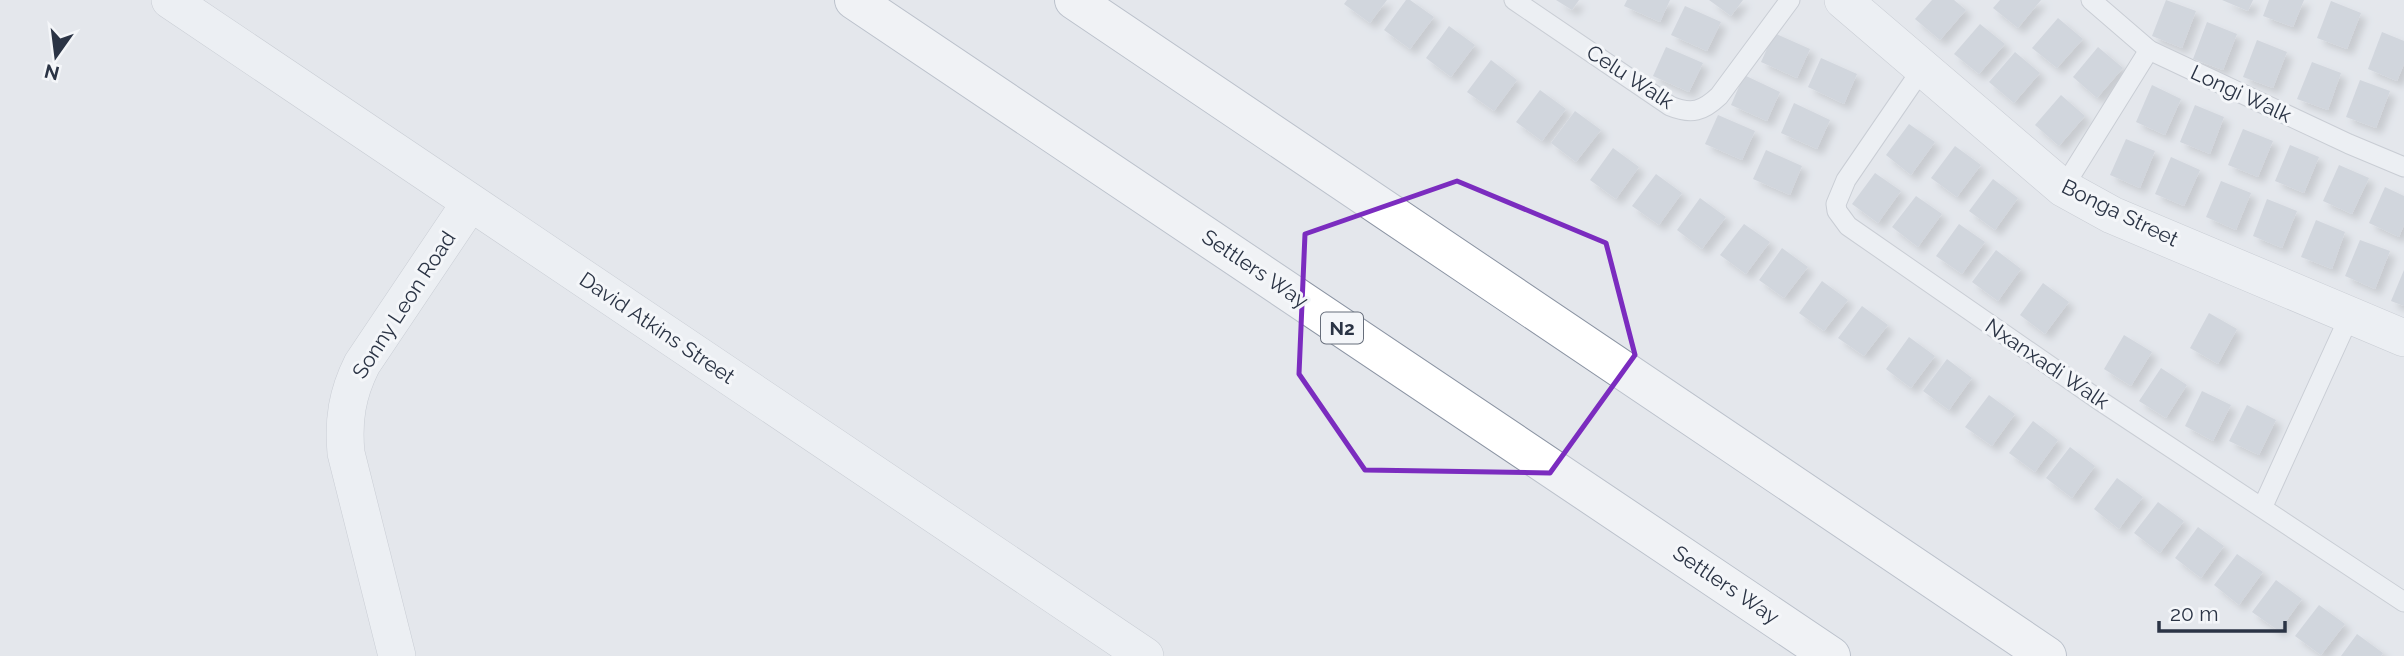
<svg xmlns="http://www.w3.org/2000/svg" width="2404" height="656" font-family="Raleway,sans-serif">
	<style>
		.building { fill: #bbc0ca; filter: url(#shadow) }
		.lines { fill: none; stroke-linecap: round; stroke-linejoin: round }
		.lane-casing { stroke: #a9aeb7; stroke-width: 21 }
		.street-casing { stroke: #a9aeb7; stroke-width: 38 }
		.highway-casing { stroke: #8b94a3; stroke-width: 40 }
		.lane { stroke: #f7f8fa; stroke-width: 19 }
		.street { stroke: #f7f8fa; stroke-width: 37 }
		.highway { stroke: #fff; stroke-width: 38 }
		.marked { fill: none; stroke: #7b2cbf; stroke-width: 5; stroke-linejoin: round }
		.labels { text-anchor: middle; stroke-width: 6; stroke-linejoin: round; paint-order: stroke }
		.shield { fill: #f4f6f9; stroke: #676e7b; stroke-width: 2 }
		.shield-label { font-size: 19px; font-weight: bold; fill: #2b3445 }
		.street-label { font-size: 21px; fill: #2b3445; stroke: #f4f6f9 }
	</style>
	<defs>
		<filter id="shadow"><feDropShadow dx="6" dy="6" stdDeviation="3.5" flood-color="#0004"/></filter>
	</defs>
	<rect width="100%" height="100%" fill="#e4e7ec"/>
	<!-- building -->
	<g class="building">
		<polygon points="1347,0 1387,0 1370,23 1344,4"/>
		<polygon points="1406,0 1410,0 1434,17 1410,49 1384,30"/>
		<polygon points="1556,0 1579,0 1572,10"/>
		<polygon points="1627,0 1670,0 1660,22 1624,6"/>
		<polygon points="1709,0 1743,0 1731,16"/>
		<polygon points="1932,0 1954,0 1966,10 1940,40 1915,19"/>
		<polygon points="2000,0 2041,0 2018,28 1993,8"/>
		<polygon points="2166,0 2196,11 2182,48 2152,36"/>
		<polygon points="2222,0 2253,0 2248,11"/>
		<polygon points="2269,0 2304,0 2293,27 2263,16"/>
		<polygon points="2331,1 2361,13 2347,49 2317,38"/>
		<polygon points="1685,6 1721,22 1707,51 1671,35"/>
		<polygon points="2058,18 2083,39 2057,68 2032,48"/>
		<polygon points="2207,22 2237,34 2223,70 2193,59"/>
		<polygon points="1980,24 2005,44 1979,74 1954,54"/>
		<polygon points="1449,26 1475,45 1451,77 1426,58"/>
		<polygon points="2382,32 2404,41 2404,64 2397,81 2368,69"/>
		<polygon points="1774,33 1810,49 1797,78 1761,62"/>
		<polygon points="2257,40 2287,52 2273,88 2243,77"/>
		<polygon points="1666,47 1703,63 1689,92 1653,76"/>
		<polygon points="2098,47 2123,68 2097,98 2073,77"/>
		<polygon points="2015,52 2040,73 2014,103 1989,82"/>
		<polygon points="1821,58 1857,74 1844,104 1808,87"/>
		<polygon points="1491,60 1517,80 1494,111 1467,92"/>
		<polygon points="2312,62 2341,73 2328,110 2297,99"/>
		<polygon points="1744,75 1780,92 1767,121 1731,105"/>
		<polygon points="2360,80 2390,91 2376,128 2346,117"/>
		<polygon points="2152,85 2181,99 2165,135 2136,122"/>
		<polygon points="1540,90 1566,109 1542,141 1516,122"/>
		<polygon points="2061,95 2085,116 2059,146 2035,125"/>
		<polygon points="1794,103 1830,120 1817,149 1781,133"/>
		<polygon points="2195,105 2224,117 2210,154 2180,142"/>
		<polygon points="1575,111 1601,130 1576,162 1551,143"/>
		<polygon points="1718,115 1755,131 1742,160 1705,144"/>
		<polygon points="1909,124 1935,142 1911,175 1886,155"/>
		<polygon points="2243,129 2273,141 2258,177 2228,165"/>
		<polygon points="2126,139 2155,151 2140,188 2110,175"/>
		<polygon points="2290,145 2319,157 2304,193 2275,181"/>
		<polygon points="1955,146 1981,165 1957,197 1931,178"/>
		<polygon points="1613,148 1639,167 1616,199 1590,180"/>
		<polygon points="1766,150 1802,166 1790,195 1753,179"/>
		<polygon points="2171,157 2200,170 2184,206 2155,194"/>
		<polygon points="2339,165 2369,178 2352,214 2323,201"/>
		<polygon points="1875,173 1901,191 1878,223 1852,204"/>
		<polygon points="1656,174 1682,193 1659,225 1632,206"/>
		<polygon points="1993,179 2018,198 1995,230 1969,211"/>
		<polygon points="2221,181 2251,193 2236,230 2206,217"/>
		<polygon points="2385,187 2404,196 2404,225 2399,237 2369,223"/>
		<polygon points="1916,196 1942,214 1918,247 1892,227"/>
		<polygon points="1700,198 1726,217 1702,249 1677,230"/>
		<polygon points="2267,199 2297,211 2282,248 2253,236"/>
		<polygon points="2316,220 2345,232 2332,269 2301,257"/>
		<polygon points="1744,224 1770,242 1746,274 1720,255"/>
		<polygon points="1959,224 1985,242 1962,274 1936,256"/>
		<polygon points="2360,240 2390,251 2375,289 2345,276"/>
		<polygon points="1782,248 1808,267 1784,298 1759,280"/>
		<polygon points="1996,250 2021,269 1998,301 1972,282"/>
		<polygon points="2404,270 2404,306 2391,301"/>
		<polygon points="1822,281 1848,300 1824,331 1799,313"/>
		<polygon points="2043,283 2069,302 2045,334 2020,315"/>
		<polygon points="1862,306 1888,325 1864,356 1838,338"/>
		<polygon points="2209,313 2237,329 2218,364 2190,348"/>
		<polygon points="2124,335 2152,352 2131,386 2104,369"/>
		<polygon points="1909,337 1935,356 1911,388 1886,369"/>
		<polygon points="1947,359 1972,378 1949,410 1923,391"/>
		<polygon points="2161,368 2187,385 2166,418 2139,401"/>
		<polygon points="2202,391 2231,405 2213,441 2185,426"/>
		<polygon points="1989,395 2015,414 1992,446 1965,427"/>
		<polygon points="2247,405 2276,420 2259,455 2229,441"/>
		<polygon points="2033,421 2058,440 2035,472 2009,453"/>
		<polygon points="2070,447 2095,466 2072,498 2046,478"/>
		<polygon points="2117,478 2143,497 2119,529 2094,509"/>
		<polygon points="2158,502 2184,521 2160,553 2134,533"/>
		<polygon points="2198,527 2224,546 2201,578 2175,558"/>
		<polygon points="2237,554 2263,572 2239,605 2214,585"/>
		<polygon points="2276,580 2302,599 2279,631 2252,612"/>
		<polygon points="2319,605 2345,624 2321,655 2295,636"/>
		<polygon points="2357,634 2383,653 2381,656 2341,656"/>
	</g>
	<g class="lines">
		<defs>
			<g id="lane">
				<path d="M1514 0 1670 106C1692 115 1703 111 1719 96L1790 0"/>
				<polyline points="2091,0 2149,50 2349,144 2404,167"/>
				<polyline points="1922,69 1846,180 1836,204 1837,211 1848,226 2099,400 2404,602"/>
				<polyline points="2063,188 2149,50"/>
				<polyline points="2263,506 2350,315"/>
			</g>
			<g id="street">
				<polyline points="170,0 1145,656"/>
				<polyline points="1843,0 2063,188 2112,215 2404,338"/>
				<path d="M397 656 346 453C343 420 347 394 362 364L470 203"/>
			</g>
			<g id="highway">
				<polyline points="854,0 1831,656"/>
				<polyline points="1074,0 2047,656"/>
			</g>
		</defs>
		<!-- lane casing -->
		<use href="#lane" class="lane-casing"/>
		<!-- street casing -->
		<use href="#street" class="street-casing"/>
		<!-- highway casing -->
		<use href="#highway" class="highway-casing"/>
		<!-- lane -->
		<use href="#lane" class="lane"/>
		<!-- street -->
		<use href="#street" class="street"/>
		<!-- highway -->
		<use href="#highway" class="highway"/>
	</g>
	<!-- marked area -->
	<path d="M0 0H2404V656H0ZM1457 181 1606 243 1635 355 1550 473 1365 470 1299 374 1305 234Z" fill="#e4e7ec" fill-opacity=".55" fill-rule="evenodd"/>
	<path class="marked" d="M1457 181 1606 243 1635 355 1550 473 1365 470 1299 374 1305 234Z"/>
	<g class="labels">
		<!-- shield labels -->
		<rect class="shield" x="1321" y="312.5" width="42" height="31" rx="5"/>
		<g class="shield-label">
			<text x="1342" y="335">N2</text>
		</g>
		<!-- street labels -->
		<g class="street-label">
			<text transform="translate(1630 77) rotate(33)" y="7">Celu Walk</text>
			<text transform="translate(2241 94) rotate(25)" y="7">Longi Walk</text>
			<text transform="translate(2120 213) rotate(26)" y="7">Bonga Street</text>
			<text transform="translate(1255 269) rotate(34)" y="7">Settlers Way</text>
			<text transform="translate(404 305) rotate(-57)" y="7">Sonny Leon Road</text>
			<text transform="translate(657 328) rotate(34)" y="7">David Atkins Street</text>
			<text transform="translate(2047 364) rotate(34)" y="7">Nxanxadi Walk</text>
			<text transform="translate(1726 585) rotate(34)" y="7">Settlers Way</text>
		</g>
	</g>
	<!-- north arrow -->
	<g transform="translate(56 56) rotate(194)" stroke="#f4f6f9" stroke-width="5" paint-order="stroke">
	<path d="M0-5L12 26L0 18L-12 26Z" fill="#2b3445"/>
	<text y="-10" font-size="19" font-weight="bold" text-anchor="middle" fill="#2b3445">N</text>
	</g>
	<!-- scale -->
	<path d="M2159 621v10h126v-10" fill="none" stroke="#2b3445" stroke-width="3.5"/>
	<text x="2170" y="621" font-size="21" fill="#2b3445" stroke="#f4f6f9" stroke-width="5" paint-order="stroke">20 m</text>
</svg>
